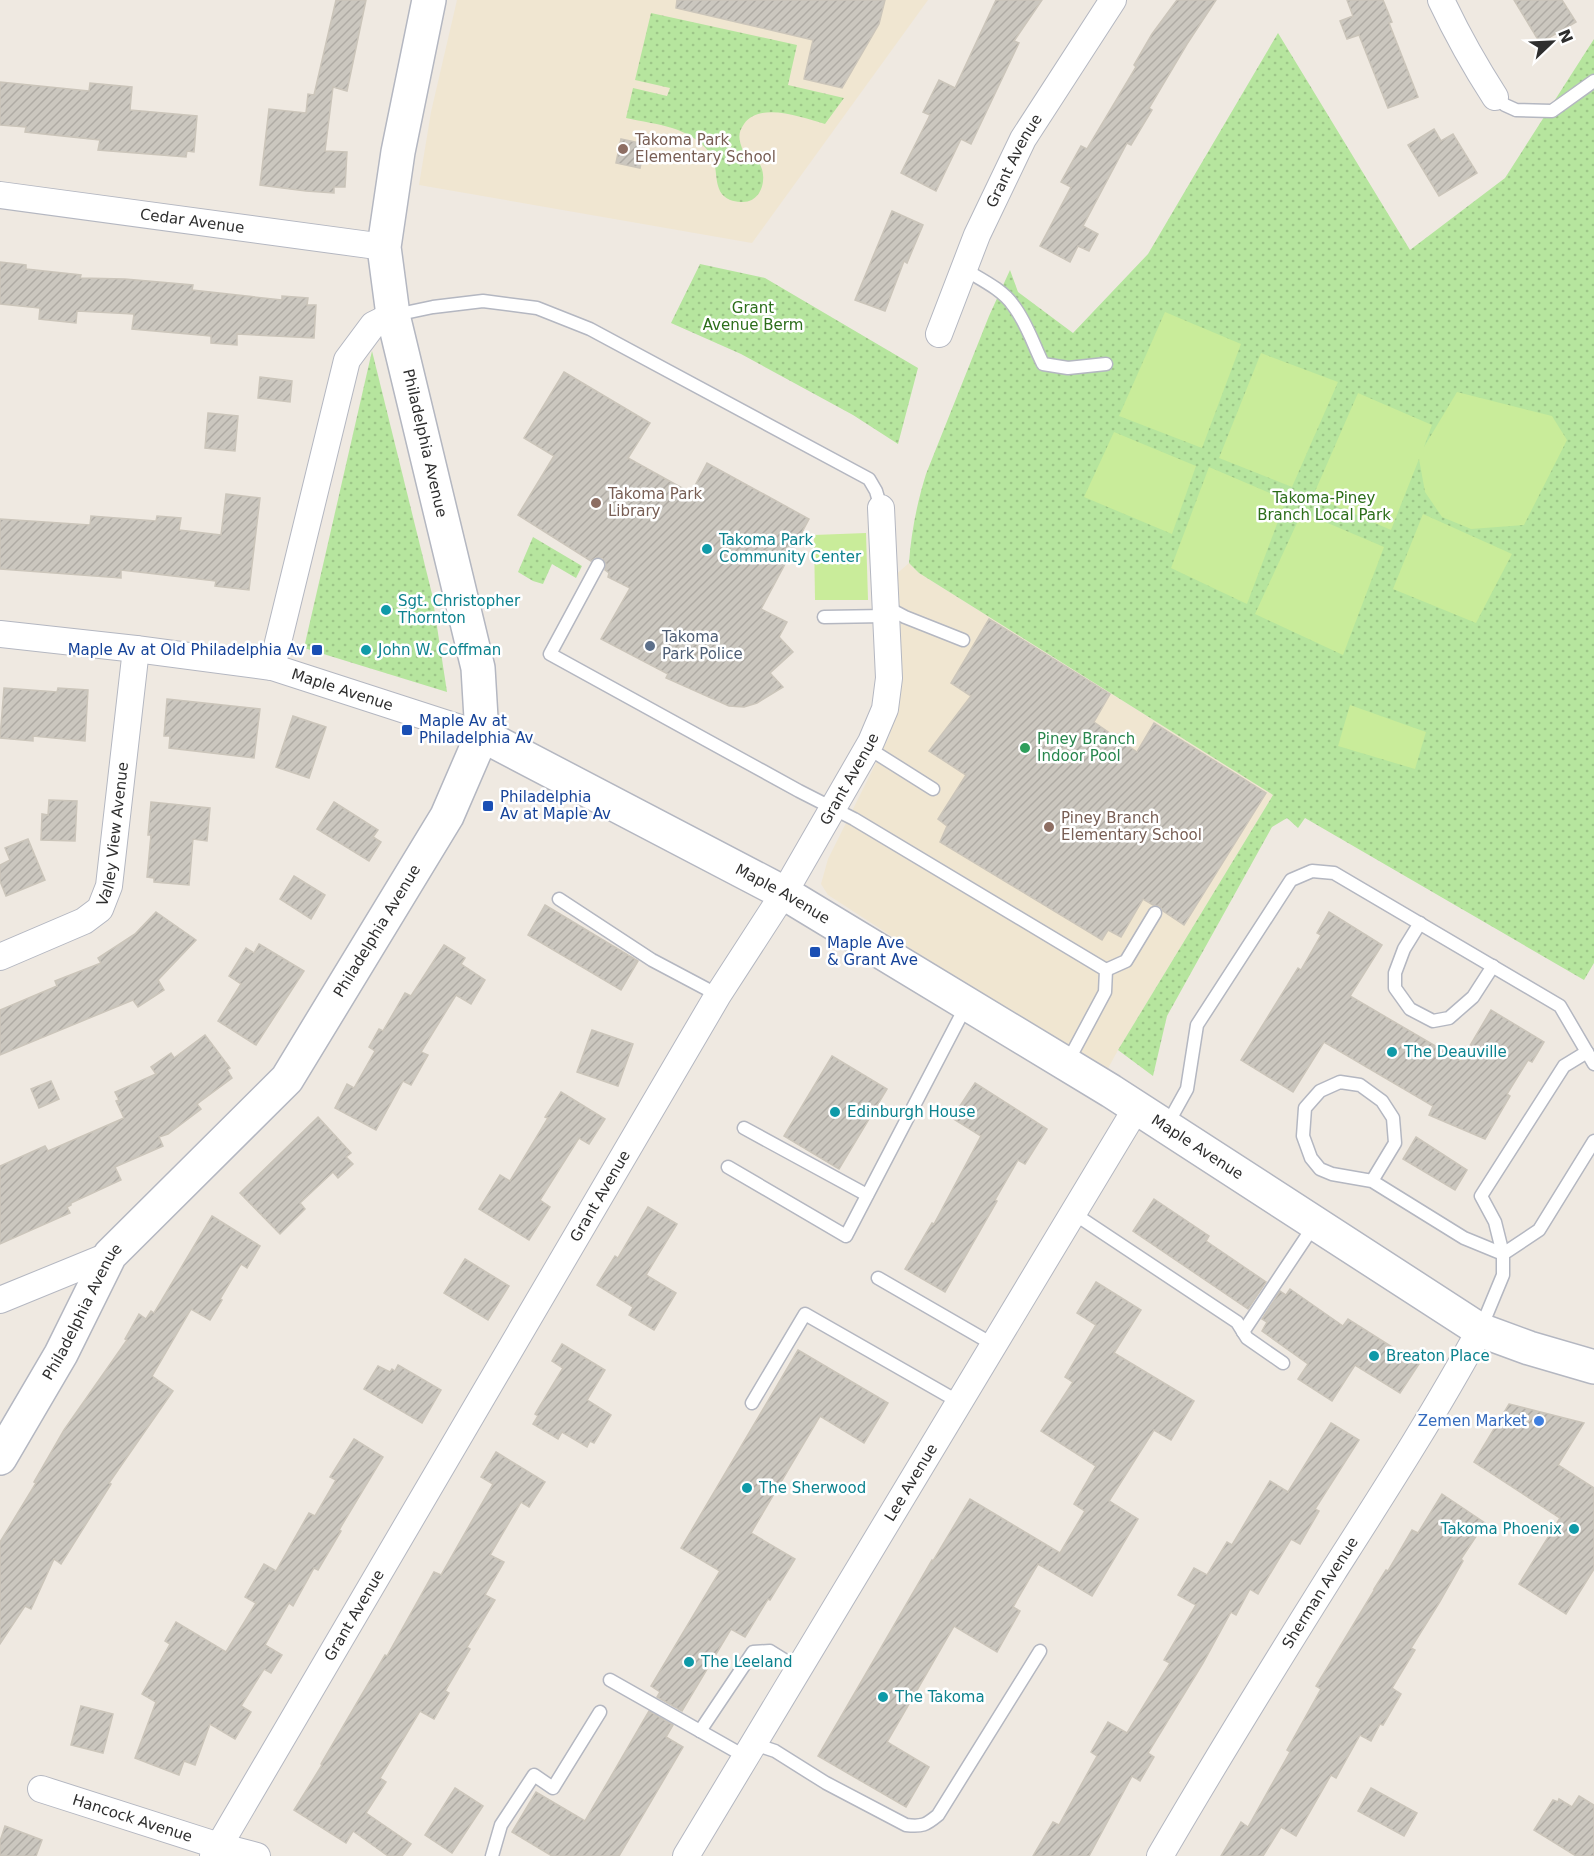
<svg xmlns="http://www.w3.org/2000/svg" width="1594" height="1856" font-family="'DejaVu Sans',sans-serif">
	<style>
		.education { fill: #f0e6d1 }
		.park { fill: url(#park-dots) }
		.pitch { fill: #c9ec9a }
		.building { fill: url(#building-hatch); stroke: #cbc5ba; stroke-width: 1.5 }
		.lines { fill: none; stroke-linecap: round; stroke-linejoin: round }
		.lane-casing { stroke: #b4b7c1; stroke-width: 15 }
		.street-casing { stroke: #b4b7c1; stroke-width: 28 }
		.secondary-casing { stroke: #b4b7c1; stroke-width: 36 }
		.lane { stroke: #fff; stroke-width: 12 }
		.street { stroke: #fff; stroke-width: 26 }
		.secondary { stroke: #fff; stroke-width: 33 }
		.education-dot { fill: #8d6e63; stroke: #fff; stroke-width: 2 }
		.culture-dot { fill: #0f9aa8; stroke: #fff; stroke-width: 2 }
		.service-dot { fill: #5c6f8a; stroke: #fff; stroke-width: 2 }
		.transit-dot { fill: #1a4fb4; stroke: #fff; stroke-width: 2 }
		.leisure-dot { fill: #2e9e5b; stroke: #fff; stroke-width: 2 }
		.shop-dot { fill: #3f7fe0; stroke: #fff; stroke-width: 2 }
		.labels { text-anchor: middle; stroke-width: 5; stroke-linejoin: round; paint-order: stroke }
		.education-label { font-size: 15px; fill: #785e54; stroke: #fff; text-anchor: start }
		.street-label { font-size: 15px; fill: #2e2e2e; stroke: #fff }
		.park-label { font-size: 15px; fill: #2c6e1b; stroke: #fff }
		.culture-label { font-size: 15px; fill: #0d838f; stroke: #fff; text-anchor: start }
		.service-label { font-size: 15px; fill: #4e5e75; stroke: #fff; text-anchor: start }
		.transit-label { font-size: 15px; fill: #164399; stroke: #fff; text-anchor: start }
		.leisure-label { font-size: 15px; fill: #27864d; stroke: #fff; text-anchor: start }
		.shop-label { font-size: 15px; fill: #366cbe; stroke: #fff; text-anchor: end }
	</style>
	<defs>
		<pattern id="park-dots" width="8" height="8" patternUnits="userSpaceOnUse" patternTransform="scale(1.5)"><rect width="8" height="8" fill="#b6e59e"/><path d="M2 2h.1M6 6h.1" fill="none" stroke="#9dc588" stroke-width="1.8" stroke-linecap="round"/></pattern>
		<pattern id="building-hatch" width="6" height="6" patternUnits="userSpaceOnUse" patternTransform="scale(1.5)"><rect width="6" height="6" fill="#cbc7bf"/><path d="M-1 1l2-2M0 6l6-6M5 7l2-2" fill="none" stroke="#afaba4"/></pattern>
	</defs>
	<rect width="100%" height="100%" fill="#efe9e1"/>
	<!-- education -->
	<g class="education">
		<polygon points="457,0 928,0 752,243 419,185 431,112"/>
		<polygon points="909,563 919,573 1273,795 1118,1050 1105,1074 828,895 821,884 828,859 890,735 896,672 893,577"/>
	</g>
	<!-- park -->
	<g class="park">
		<path d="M651 13 797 45 788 85 844 98 825 124C803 118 760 101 744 124 737 134 739 140 743 151 747 153 752 155 755 158 770 171 764 204 741 202 707 200 722 168 710 153 689 126 658 125 626 118L633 88 667 96 670 88 635 80Z"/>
		<path d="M1278 33 1410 250 1505 178 1594 39V963L1584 980 1305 818 1298 828 1287 818 1272 827 1167 1016 1153 1076 1118 1050 1273 795 919 573 909 563C911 533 917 503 926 474L989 316 1010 270 1018 292 1073 333 1148 254Z"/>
		<polygon points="700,264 765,278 918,368 898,444 853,415 741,354 671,323"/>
		<polygon points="372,351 432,594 447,692 304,648"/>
		<polygon points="533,537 582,566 576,578 552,564 543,584 533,581 518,572"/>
	</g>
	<!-- pitch -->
	<g class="pitch">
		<polygon points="1165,312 1241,344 1202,448 1119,416"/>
		<polygon points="1261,353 1338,382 1292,487 1219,458"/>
		<polygon points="1457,392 1552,416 1567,440 1524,525 1471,529 1442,517 1425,492 1419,459 1391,530 1313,496 1358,393 1432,425 1424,447"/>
		<polygon points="1114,432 1196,466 1172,534 1084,497"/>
		<polygon points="1209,467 1286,500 1247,604 1171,568"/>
		<polygon points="1302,512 1384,547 1343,655 1255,614"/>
		<polygon points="1423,514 1512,554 1476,623 1393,589"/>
		<polygon points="866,533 868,600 815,600 814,535"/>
		<polygon points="1350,705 1426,732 1415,769 1338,746"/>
	</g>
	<!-- building -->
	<g class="building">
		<polygon points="336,0 366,0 347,91 333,87 325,151 347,152 345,187 334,187 334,193 306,191 260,185 269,109 306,113 308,94 314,95"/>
		<polygon points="677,0 885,0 879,24 842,88 804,79 813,40 676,8"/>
		<polygon points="996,0 1042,0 1014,41 1019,43 971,144 961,139 936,191 901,173 930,115 923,112 939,80 955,88"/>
		<polygon points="1177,0 1216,0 1187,44 1149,108 1152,110 1131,145 1127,143 1083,226 1098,234 1089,251 1078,246 1070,262 1040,246 1071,187 1061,182 1081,146 1087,149 1136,67 1134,65 1152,34"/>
		<polygon points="1347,0 1383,0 1392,22 1389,23 1418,97 1388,108 1359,35 1347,39 1340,21 1353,16"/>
		<polygon points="1514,0 1562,0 1576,22 1540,43"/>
		<polygon points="0,82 89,91 90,83 132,87 130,110 197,116 194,152 187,151 186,157 98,150 100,140 25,132 26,127 0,125"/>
		<polygon points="1434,129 1441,141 1453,134 1477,173 1439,196 1408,145"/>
		<polygon points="621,139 645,144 640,168 616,163"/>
		<polygon points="892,211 923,225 907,263 904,261 885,311 855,300"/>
		<polygon points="0,262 26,265 26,269 81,275 80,278 125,279 193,285 192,290 282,300 282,296 308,298 307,305 316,305 314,338 237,334 237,345 211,343 211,336 132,329 134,314 77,311 76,323 39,319 40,308 0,304"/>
		<polygon points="564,372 650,423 628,458 691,493 707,463 809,519 761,609 787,622 779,637 793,652 770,673 783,687 757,703 744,707 729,706 666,678 668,674 601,639 630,588 608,577 609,573 605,570 606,564 602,558 597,557 591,561 518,515 554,456 524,438"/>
		<polygon points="260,377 292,381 290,402 258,398"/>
		<polygon points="208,413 238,416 235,451 205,448"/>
		<polygon points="226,494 260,498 249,590 215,586 216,581 121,570 121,578 0,569 0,519 90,525 91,516 156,521 157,516 181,518 179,530 221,535"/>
		<polygon points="989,619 1110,694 1094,722 1137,752 1154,723 1266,793 1184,925 1163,911 1160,906 1153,905 1143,899 1121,937 1108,930 1102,940 940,842 947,826 938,819 966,775 929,751 971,696 951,683"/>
		<polygon points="4,688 57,692 58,688 88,690 85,741 33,736 33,741 0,738"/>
		<polygon points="167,699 260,709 254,758 169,748 170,736 164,736"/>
		<polygon points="293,716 326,727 309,778 276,767"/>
		<polygon points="49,800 77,801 75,841 41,840 42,814 48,815"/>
		<polygon points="151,802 210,808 207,841 193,839 189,885 154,882 154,878 147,877 151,835 148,835"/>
		<polygon points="334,802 378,830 373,837 381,842 369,861 317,829"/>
		<polygon points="28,839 45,880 6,896 0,881 0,865 10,860 5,848"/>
		<polygon points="294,876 325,895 311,919 280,899"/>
		<polygon points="545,905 638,961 621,990 528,935"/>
		<polygon points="156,912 196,940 158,980 164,990 138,1007 133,1000 0,1055 0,1010 57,986 55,981 101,963 98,958 135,934"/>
		<polygon points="1329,912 1382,945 1350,996 1461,1061 1491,1010 1544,1042 1532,1062 1528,1060 1507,1094 1510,1096 1485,1139 1429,1115 1433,1106 1324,1042 1293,1092 1241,1060 1298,968 1301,970 1321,935 1317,933"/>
		<polygon points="259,944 304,971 256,1045 218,1021 241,984 229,976 246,948 254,953"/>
		<polygon points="444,945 465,958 461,964 485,980 471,1004 456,995 421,1052 428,1055 411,1085 403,1081 376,1130 335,1108 347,1084 354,1088 375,1051 369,1047 379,1029 383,1031 405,993 411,996"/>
		<polygon points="592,1030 633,1044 618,1086 577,1072"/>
		<polygon points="205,1035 230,1068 227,1070 232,1078 197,1104 201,1109 168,1134 159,1137 163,1146 115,1167 121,1180 71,1203 71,1205 67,1207 70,1213 0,1244 0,1166 45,1146 48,1151 124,1118 116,1101 119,1100 115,1092 156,1074 151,1067 171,1053 174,1058"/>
		<polygon points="832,1056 887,1089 839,1169 784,1136"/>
		<polygon points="51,1081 59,1099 39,1108 31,1089"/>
		<polygon points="975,1083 1047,1129 1025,1164 1018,1160 995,1200 997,1201 945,1292 905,1269 932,1223 934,1224 981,1136 952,1118"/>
		<polygon points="561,1092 605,1119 589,1144 579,1138 540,1200 550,1207 529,1240 479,1209 500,1175 510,1181 548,1118 545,1117"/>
		<polygon points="318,1117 351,1153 346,1157 353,1164 338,1178 333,1172 300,1203 305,1209 280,1234 240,1193"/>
		<polygon points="1416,1137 1467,1170 1455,1190 1403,1159"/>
		<polygon points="1154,1199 1209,1236 1206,1241 1266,1282 1248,1309 1133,1231"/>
		<polygon points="648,1207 677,1224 646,1275 676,1293 654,1330 629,1315 633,1307 597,1285 615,1256 618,1258"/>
		<polygon points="212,1216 260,1246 247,1268 241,1264 220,1299 222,1300 210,1320 191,1309 152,1376 173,1391 109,1483 111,1484 61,1564 54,1559 31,1609 25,1606 0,1644 0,1542 36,1483 34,1482 64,1430 127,1340 125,1339 139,1314 146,1319 151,1311 154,1313"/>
		<polygon points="465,1259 509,1286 488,1320 444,1293"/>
		<polygon points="1096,1282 1141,1310 1114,1353 1194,1401 1171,1440 1154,1430 1109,1501 1138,1519 1092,1596 1038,1564 1013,1607 1020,1611 997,1652 954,1626 887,1742 929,1767 906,1807 818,1756 932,1560 933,1561 970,1499 1060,1553 1085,1511 1074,1504 1096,1466 1041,1431 1073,1382 1065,1377 1096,1325 1077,1313"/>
		<polygon points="1290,1289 1343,1326 1348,1319 1419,1364 1400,1393 1355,1365 1332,1401 1298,1379 1308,1364 1262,1331 1267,1322 1262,1319 1280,1291 1286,1295"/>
		<polygon points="562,1344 605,1370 587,1400 611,1415 594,1443 590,1441 587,1447 562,1432 558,1439 533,1424 538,1416 535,1414 563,1368 552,1361"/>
		<polygon points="798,1350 888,1403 864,1443 820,1416 751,1533 795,1559 770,1600 768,1599 745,1637 731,1629 682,1711 657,1697 660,1692 651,1686 720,1571 681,1548"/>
		<polygon points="398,1365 441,1390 422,1423 364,1389 378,1366 390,1372 392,1369 395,1371"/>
		<polygon points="1509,1404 1584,1423 1558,1465 1594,1488 1594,1569 1566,1614 1519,1584 1560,1518 1474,1462"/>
		<polygon points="1331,1423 1359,1440 1315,1509 1319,1511 1300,1544 1291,1539 1258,1594 1250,1589 1236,1615 1231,1612 1203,1663 1148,1753 1154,1757 1140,1781 1132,1776 1089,1856 1033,1856 1053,1822 1059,1825 1097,1756 1091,1752 1108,1722 1127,1733 1170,1663 1164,1660 1196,1605 1178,1595 1194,1568 1207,1575 1227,1542 1232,1545 1270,1481 1288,1492"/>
		<polygon points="354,1439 383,1457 339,1530 341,1531 318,1570 314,1568 293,1606 289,1603 265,1645 282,1655 271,1673 264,1669 241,1706 251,1712 235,1739 210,1724 195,1765 184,1761 179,1775 135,1758 156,1702 142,1694 170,1644 165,1641 176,1622 226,1652 256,1603 245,1597 264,1564 276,1571 309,1513 315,1516 336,1480 330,1477"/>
		<polygon points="496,1452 545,1482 529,1507 521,1502 490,1555 504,1562 485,1595 495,1600 467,1647 470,1649 445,1691 449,1693 434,1719 420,1711 380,1778 386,1782 366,1813 411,1844 402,1856 388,1856 353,1831 346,1843 294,1810 322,1765 321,1764 385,1655 387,1656 434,1572 441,1575 493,1484 481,1477"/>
		<polygon points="1442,1494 1485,1523 1461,1559 1463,1561 1439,1603 1411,1648 1415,1650 1392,1688 1401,1694 1383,1725 1380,1724 1371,1741 1360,1735 1336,1778 1331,1775 1296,1836 1281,1827 1263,1856 1221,1856 1241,1822 1248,1827 1290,1752 1287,1750 1321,1689 1316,1686 1375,1589 1374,1589 1386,1570 1388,1571 1412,1530 1418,1533"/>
		<polygon points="81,1706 113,1714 103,1753 71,1745"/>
		<polygon points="649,1711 673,1725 666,1737 683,1747 619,1856 552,1856 512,1832 536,1792 585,1821"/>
		<polygon points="455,1788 483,1806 452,1853 425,1835"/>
		<polygon points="1371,1788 1417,1813 1404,1836 1358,1811"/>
		<polygon points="1579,1796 1594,1805 1594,1856 1576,1856 1534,1830 1553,1800 1558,1802 1559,1799 1572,1807"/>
		<polygon points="5,1826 42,1840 36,1856 0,1856 0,1841"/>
	</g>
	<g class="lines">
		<defs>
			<g id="lane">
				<polyline points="1495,97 1505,105 1516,110 1552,111 1594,81"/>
				<path d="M964 269C980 279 1002 289 1013 305 1027 323 1033 344 1043 364L1068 368 1106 364"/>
				<polyline points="395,315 433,307 483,301 537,308 590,329 869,479 876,491 881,508"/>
				<polyline points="598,565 550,654 799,791 854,819 1106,970 1105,992 1067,1063"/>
				<polyline points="886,607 905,617 963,640"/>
				<polyline points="824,617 886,616"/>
				<polyline points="868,748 933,789"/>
				<polyline points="559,899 652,960 718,995"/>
				<polyline points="1420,923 1404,949 1395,973 1395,988 1410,1009 1433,1021 1449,1018 1473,997 1493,966"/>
				<polyline points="1106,970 1126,961 1155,913"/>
				<polyline points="1167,1125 1187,1089 1197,1025 1291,880 1312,871 1334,873 1560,1006 1594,1064"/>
				<polyline points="744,1128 867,1195"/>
				<polyline points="728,1167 846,1236 967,1004"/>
				<polyline points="1372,1181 1332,1174 1320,1169 1311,1158 1303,1136 1305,1108 1320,1091 1340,1082 1360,1085 1382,1101 1393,1118 1395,1143 1372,1181 1464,1238 1503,1254"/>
				<polyline points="1073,1213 1237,1322 1247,1338 1283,1363"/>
				<polyline points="1503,1254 1495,1222 1481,1196 1564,1066 1587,1052"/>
				<polyline points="878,1278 994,1345"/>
				<polyline points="1481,1328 1503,1275 1503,1254 1539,1230 1594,1141"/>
				<polyline points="1243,1332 1315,1224"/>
				<polyline points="752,1403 805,1314 959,1402"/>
				<polyline points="610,1680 746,1757"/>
				<polyline points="700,1731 753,1652 770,1651 799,1669"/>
				<path d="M754 1744 775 1751 826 1783 906 1825C922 1827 926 1825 938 1815L1040 1651"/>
				<polyline points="492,1856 501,1825 534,1775 553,1788 600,1712"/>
			</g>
			<g id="street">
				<path d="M1441 0C1457 34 1475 66 1495 97"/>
				<path id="s1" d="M0 195 384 247"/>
				<path id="s2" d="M939 334 977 235 1023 139 1113 0"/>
				<path id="s3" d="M0 634 136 649 272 667 482 735"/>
				<polyline points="272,667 347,360 373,325 393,315"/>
				<path id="s4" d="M0 957 84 921 100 909 109 886 136 649"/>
				<polyline points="0,1300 110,1255"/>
				<path id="s5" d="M41 1789 219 1846 257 1856"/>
				<path id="s6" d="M213 1856 718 995 784 893 871 742 885 709 889 678 881 508"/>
				<path id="s7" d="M686 1856 1137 1107"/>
				<path id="s8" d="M1160 1856C1216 1760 1274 1666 1333 1572 1384 1492 1435 1413 1480 1330"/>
			</g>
			<g id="secondary">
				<path id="s9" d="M482 735 784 893 1111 1091 1480 1330 1529 1348 1594 1367"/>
				<path id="s10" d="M0 1458 61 1354 110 1255 287 1079 447 816 482 735 478 668 393 315 384 247 398 152 429 0"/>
			</g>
		</defs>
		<!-- lane casing -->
		<use href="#lane" class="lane-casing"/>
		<!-- street casing -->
		<use href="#street" class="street-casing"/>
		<!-- secondary casing -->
		<use href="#secondary" class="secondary-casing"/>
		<!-- lane -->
		<use href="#lane" class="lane"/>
		<!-- street -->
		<use href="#street" class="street"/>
		<!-- secondary -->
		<use href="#secondary" class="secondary"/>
	</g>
	<!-- markers -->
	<g class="education-dot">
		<circle cx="623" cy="149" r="6"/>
		<circle cx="596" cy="503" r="6"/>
		<circle cx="1049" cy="827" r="6"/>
	</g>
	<g class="culture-dot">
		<circle cx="707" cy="549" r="6"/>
		<circle cx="386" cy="610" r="6"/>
		<circle cx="366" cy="650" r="6"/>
		<circle cx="1392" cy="1052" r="6"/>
		<circle cx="835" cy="1112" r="6"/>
		<circle cx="1374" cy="1356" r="6"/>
		<circle cx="747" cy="1488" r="6"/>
		<circle cx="1574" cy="1529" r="6"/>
		<circle cx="689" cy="1662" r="6"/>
		<circle cx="883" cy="1697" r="6"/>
	</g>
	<circle class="service-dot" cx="650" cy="646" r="6"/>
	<g class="transit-dot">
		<rect x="311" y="644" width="12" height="12" rx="3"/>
		<rect x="401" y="724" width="12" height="12" rx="3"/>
		<rect x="482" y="800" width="12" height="12" rx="3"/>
		<rect x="809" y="946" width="12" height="12" rx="3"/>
	</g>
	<circle class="leisure-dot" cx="1025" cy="748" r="6"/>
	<circle class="shop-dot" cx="1539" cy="1421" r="6"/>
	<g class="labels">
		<!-- education labels -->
		<g class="education-label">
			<text x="635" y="145">Takoma Park<tspan x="635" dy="17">Elementary School</tspan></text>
			<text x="608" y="499">Takoma Park<tspan x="608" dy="17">Library</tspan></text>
			<text x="1061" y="823">Piney Branch<tspan x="1061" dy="17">Elementary School</tspan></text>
		</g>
		<!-- street labels -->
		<g class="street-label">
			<text dy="5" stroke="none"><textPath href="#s2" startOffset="189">Grant Avenue</textPath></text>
			<text dy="5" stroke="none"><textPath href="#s1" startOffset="194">Cedar Avenue</textPath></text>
			<text transform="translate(425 443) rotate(77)" y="5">Philadelphia Avenue</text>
			<text dy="5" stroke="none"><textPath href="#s3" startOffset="348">Maple Avenue</textPath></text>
			<text dy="5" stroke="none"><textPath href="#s6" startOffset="1251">Grant Avenue</textPath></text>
			<text dy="5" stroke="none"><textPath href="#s4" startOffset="188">Valley View Avenue</textPath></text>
			<text dy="5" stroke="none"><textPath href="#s9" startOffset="340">Maple Avenue</textPath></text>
			<text dy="5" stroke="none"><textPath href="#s10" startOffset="654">Philadelphia Avenue</textPath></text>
			<text dy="5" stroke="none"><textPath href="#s9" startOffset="826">Maple Avenue</textPath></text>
			<text dy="5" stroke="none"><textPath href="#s6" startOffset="765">Grant Avenue</textPath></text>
			<text dy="5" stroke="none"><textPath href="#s10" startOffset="168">Philadelphia Avenue</textPath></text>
			<text dy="5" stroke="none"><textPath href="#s7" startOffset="436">Lee Avenue</textPath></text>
			<text dy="5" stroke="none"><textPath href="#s8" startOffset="308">Sherman Avenue</textPath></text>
			<text dy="5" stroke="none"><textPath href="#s6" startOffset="279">Grant Avenue</textPath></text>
			<text dy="5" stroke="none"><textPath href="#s5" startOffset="96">Hancock Avenue</textPath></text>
		</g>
		<!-- park labels -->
		<g class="park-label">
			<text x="753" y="313">Grant<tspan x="753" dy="17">Avenue Berm</tspan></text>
			<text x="1324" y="503">Takoma-Piney<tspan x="1324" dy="17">Branch Local Park</tspan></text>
		</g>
		<!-- culture labels -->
		<g class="culture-label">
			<text x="719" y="545">Takoma Park<tspan x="719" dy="17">Community Center</tspan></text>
			<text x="398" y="606">Sgt. Christopher<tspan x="398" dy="17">Thornton</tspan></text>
			<text x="378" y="655">John W. Coffman</text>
			<text x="1404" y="1057">The Deauville</text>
			<text x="847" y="1117">Edinburgh House</text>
			<text x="1386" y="1361">Breaton Place</text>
			<text x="759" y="1493">The Sherwood</text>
			<text x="1562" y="1534" text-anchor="end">Takoma Phoenix</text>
			<text x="701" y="1667">The Leeland</text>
			<text x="895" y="1702">The Takoma</text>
		</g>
		<!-- service labels -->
		<g class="service-label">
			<text x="662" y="642">Takoma<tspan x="662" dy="17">Park Police</tspan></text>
		</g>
		<!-- transit labels -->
		<g class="transit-label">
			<text x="305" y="655" text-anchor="end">Maple Av at Old Philadelphia Av</text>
			<text x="419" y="726">Maple Av at<tspan x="419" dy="17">Philadelphia Av</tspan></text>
			<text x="500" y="802">Philadelphia<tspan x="500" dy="17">Av at Maple Av</tspan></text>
			<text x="827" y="948">Maple Ave<tspan x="827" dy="17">&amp; Grant Ave</tspan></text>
		</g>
		<!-- leisure labels -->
		<g class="leisure-label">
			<text x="1037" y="744">Piney Branch<tspan x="1037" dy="17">Indoor Pool</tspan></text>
		</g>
		<!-- shop labels -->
		<g class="shop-label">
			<text x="1527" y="1426">Zemen Market</text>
		</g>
	</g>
	<!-- north arrow -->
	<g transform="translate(1552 42) rotate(67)" stroke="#ffffff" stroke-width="4.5" paint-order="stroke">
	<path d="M0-4.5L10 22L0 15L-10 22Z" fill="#2e2e2e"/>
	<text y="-9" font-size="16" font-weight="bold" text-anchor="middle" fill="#2e2e2e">N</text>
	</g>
</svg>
